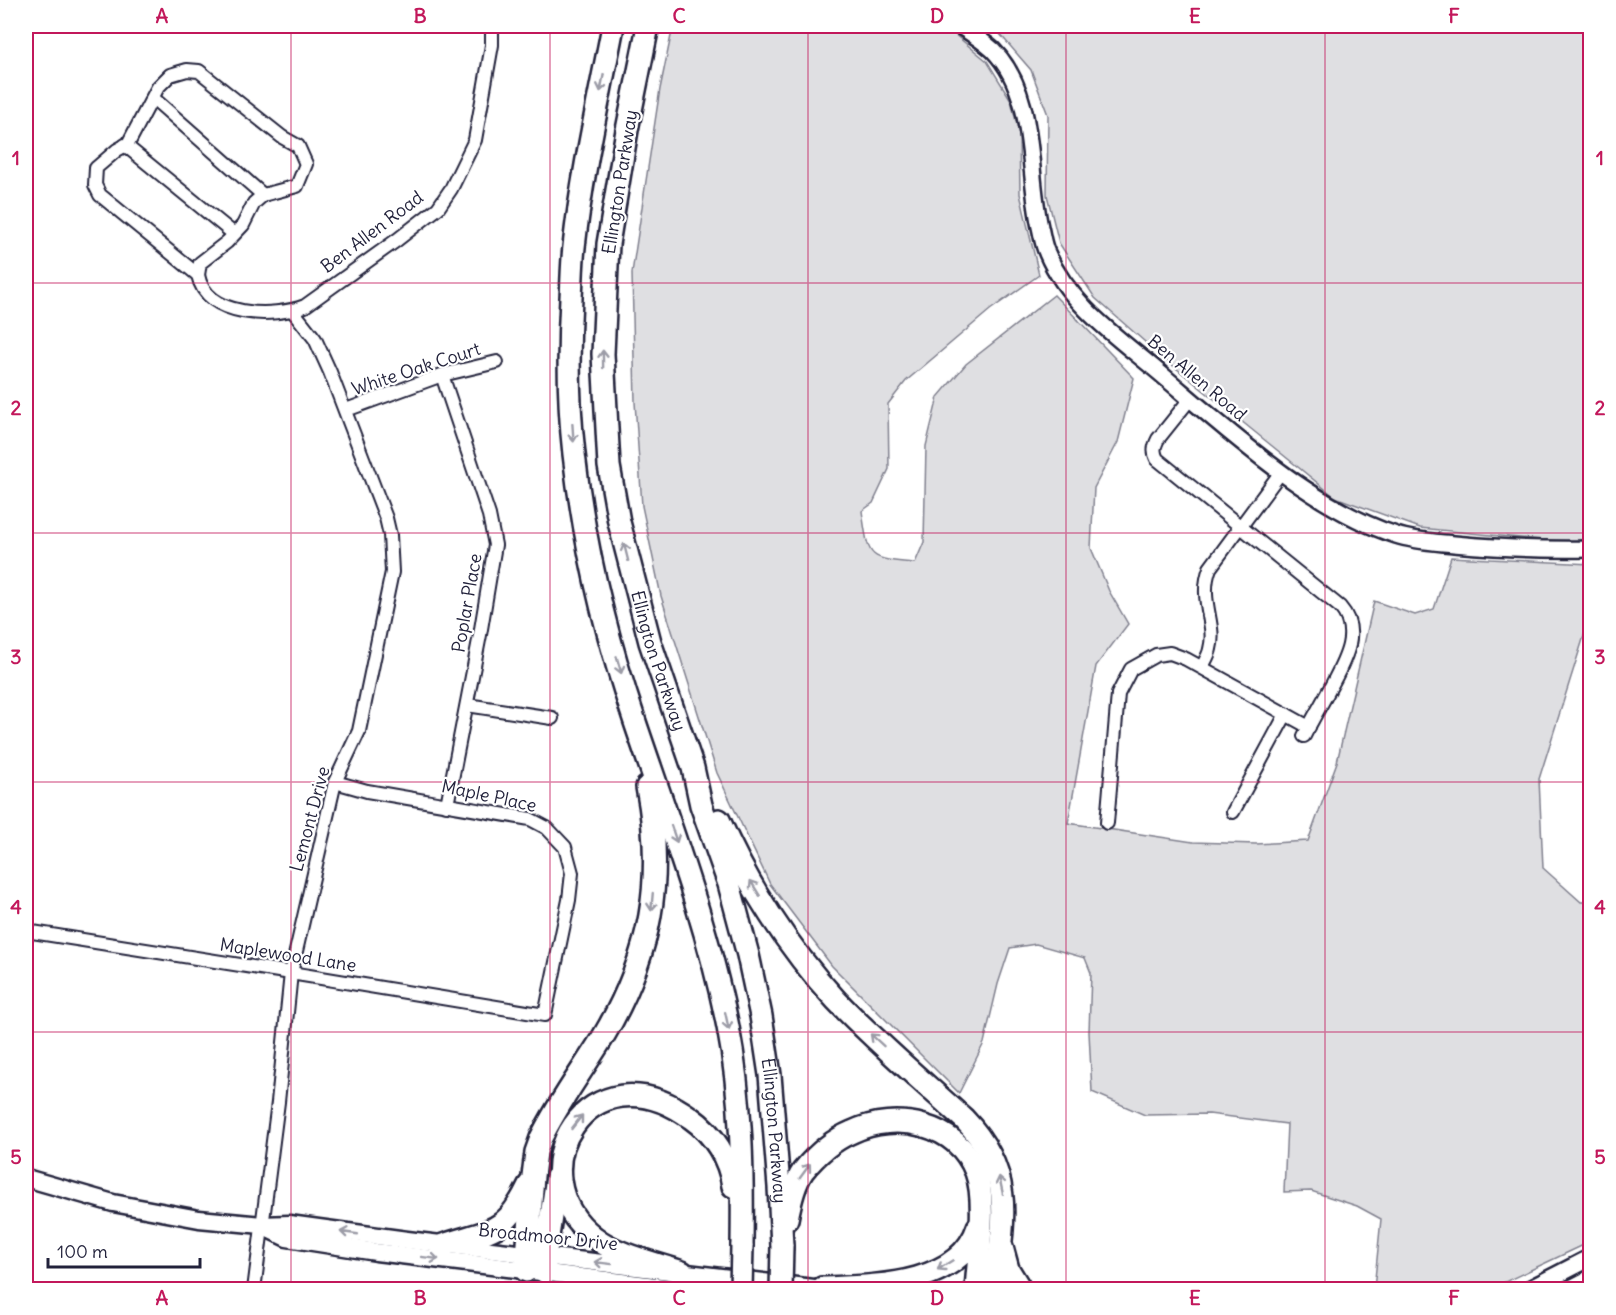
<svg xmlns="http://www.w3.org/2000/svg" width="1616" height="1315" font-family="Delius,sans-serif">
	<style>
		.green { fill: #dfdfe2; stroke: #80808e; stroke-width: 1.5 }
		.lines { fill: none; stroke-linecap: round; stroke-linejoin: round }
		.minor-casing { stroke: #22223b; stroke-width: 16 }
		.tertiary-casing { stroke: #22223b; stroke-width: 20 }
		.secondary-casing { stroke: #22223b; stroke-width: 21 }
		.motorway-casing { stroke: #22223b; stroke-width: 26 }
		.minor { stroke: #fff; stroke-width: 12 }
		.tertiary { stroke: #fff; stroke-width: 15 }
		.secondary { stroke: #fff; stroke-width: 16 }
		.motorway { stroke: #fff; stroke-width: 21 }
		.motorway-bridge-casing { stroke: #22223b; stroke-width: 26; stroke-linecap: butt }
		.motorway-bridge { stroke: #fff; stroke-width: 21 }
		.oneway { stroke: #9c9ca7 }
		.grid { fill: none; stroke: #c2185b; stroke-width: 1.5; stroke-opacity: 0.55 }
		.labels { text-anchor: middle; stroke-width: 4.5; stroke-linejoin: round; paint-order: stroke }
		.street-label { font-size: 18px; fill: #22223b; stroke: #fff }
		.neatline { fill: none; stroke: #c2185b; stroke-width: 2 }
		.grid-label { font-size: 20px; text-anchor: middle; font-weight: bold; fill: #c2185b }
	</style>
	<rect width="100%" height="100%" fill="#fff"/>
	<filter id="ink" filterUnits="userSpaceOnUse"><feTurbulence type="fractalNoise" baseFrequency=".0167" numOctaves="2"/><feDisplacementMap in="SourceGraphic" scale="12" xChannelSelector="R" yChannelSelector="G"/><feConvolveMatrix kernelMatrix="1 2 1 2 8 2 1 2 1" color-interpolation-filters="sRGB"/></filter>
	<g filter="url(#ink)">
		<!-- green -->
		<g class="green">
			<path d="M673 26H942L948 29 987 61 1011 100 1019 134 1020 194 1039 275 990 310 906 381 888 404 889 469 873 503 862 511C869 558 866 559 915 563L924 542 926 446 938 397 966 364 1054 295 1134 378 1118 442 1094 488 1091 548 1109 591 1128 624 1096 666 1068 823 1193 842 1256 844 1308 841 1337 762 1374 601 1415 615 1434 609 1451 557 1590 564V617L1539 779 1543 868 1581 902H1590V1242L1490 1289H1374L1381 1219 1357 1206 1311 1191 1284 1192 1287 1124 1209 1114 1145 1115 1092 1092 1089 1032 1091 973 1085 958 1036 944 1010 948 998 984 984 1043 959 1093 832 966 770 884 717 773 661 596 642 506 635 402 632 273 660 89Z"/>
			<polygon points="993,26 1590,26 1590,539 1562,542 1420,528 1335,497 1161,356 1095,298 1059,243 1047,195 1048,115 1031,70"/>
		</g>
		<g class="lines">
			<defs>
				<g id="minor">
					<polygon points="187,70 199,71 282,137 298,146 306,164 297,186 263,195 254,203 243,225 227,242 200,263 198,275 100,195 95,185 96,168 117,150 128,144 158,87 170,75"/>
					<polyline points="153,98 263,195"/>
					<polyline points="125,145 234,234"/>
					<path d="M198 275C206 318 274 318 305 306L397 240 438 208 451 189 475 140 492 45V26"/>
					<polyline points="442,375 489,515 495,545 480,635 447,805"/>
					<path d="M1190 399 1158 439C1154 447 1153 451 1157 459L1340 607C1363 633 1342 665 1329 690 1321 705 1312 720 1304 736"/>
					<polyline points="346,410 442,375 497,362"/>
					<path d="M1202 667C1205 661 1209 655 1210 649 1217 624 1198 600 1210 568L1281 472"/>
					<polyline points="467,705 552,718"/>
					<polyline points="1233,812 1286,714"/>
					<polyline points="1107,823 1118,694 1131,669 1156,655 1170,653 1186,659 1309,727"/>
					<polyline points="26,931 291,973 545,1015 569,900 572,873 565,847 547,828 530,819 367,791 335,782"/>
					<polyline points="254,1290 278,1102 291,973 335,782 359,731 392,572 390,535 386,518 330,372 315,339 293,311"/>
				</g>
				<path id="tertiary" d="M960 26C971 33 983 41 993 50 1037 95 1027 169 1040 227 1042 235 1043 245 1047 253 1069 305 1120 339 1161 374 1227 430 1313 509 1396 535 1414 541 1435 542 1454 544 1499 548 1545 550 1590 549"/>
				<g id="secondary">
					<polyline points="26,1178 113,1203 199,1219 262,1225 289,1224 407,1240 831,1290"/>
					<polyline points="262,1226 287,1238 376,1252 688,1290"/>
					<polyline points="1528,1290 1590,1258"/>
				</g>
				<g id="motorway">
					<path d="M613 26C599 99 582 173 574 247 572 264 572 281 571 298 568 350 568 402 574 454 584 544 606 636 635 722 669 823 707 922 728 1027 742 1099 743 1173 742 1246"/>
					<path id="s1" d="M648 26 627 130 608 244 603 354 609 466 619 522 650 642 693 768 701 805 729 884 748 955 761 1016 770 1075 779 1187 782 1246"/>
					<path d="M719 820C747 884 788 948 836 1000 876 1042 921 1080 964 1119 1016 1173 1004 1222 994 1290"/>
					<path d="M787 1219C790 1203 794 1184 803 1171 816 1155 833 1140 852 1132 896 1111 957 1123 976 1172 987 1201 978 1257 976 1290"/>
					<path d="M443 1245C491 1229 505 1235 529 1185"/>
					<polyline points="1002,1247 1008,1269 1021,1290"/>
					<path d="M526 1271 533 1176 536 1152 541 1138C558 1103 582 1071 603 1037 651 956 665 880 647 787"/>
					<polyline points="545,1272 545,1256 557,1177"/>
					<path d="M682 1272C656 1263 616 1255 594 1237 512 1174 589 1043 691 1118 714 1134 729 1159 733 1186"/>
					<path d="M822 1288C872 1286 959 1287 978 1227"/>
				</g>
			</defs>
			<!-- minor casing -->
			<use href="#minor" class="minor-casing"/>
			<!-- tertiary casing -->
			<use href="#tertiary" class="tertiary-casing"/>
			<!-- secondary casing -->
			<use href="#secondary" class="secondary-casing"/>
			<!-- motorway casing -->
			<use href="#motorway" class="motorway-casing"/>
			<!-- minor -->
			<use href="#minor" class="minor"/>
			<!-- tertiary -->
			<use href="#tertiary" class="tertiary"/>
			<!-- secondary -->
			<use href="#secondary" class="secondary"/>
			<!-- motorway -->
			<use href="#motorway" class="motorway"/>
			<defs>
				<g id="motorway-bridge">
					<polyline points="741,1290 742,1246"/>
					<polyline points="781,1290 782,1246"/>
				</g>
			</defs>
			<!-- motorway-bridge casing -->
			<use href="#motorway-bridge" class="motorway-bridge-casing"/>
			<!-- motorway-bridge -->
			<use href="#motorway-bridge" class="motorway-bridge"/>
		</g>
		<!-- one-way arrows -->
		<defs><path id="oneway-shaft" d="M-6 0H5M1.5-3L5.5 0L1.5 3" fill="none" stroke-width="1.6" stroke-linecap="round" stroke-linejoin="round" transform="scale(1.5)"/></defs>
		<g class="oneway">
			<use href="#oneway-shaft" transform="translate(602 83) rotate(101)"/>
			<use href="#oneway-shaft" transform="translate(603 359) rotate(-91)"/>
			<use href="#oneway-shaft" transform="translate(573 433) rotate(86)"/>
			<use href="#oneway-shaft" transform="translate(626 552) rotate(-104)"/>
			<use href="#oneway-shaft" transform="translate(619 665) rotate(74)"/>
			<use href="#oneway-shaft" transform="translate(674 834) rotate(71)"/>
			<use href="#oneway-shaft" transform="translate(755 888) rotate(-122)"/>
			<use href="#oneway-shaft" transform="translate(652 902) rotate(95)"/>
			<use href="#oneway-shaft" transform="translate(727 1021) rotate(78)"/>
			<use href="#oneway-shaft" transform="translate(877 1040) rotate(-137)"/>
			<use href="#oneway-shaft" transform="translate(577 1122) rotate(-52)"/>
			<use href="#oneway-shaft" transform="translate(805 1171) rotate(-54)"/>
			<use href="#oneway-shaft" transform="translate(1001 1185) rotate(-102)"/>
			<use href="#oneway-shaft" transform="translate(349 1233) rotate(-172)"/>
			<use href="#oneway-shaft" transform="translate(430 1258) rotate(7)"/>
			<use href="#oneway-shaft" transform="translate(603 1263) rotate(-173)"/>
			<use href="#oneway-shaft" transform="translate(945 1265) rotate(148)"/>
		</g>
	</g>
	<!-- grid -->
	<path class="grid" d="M291 26V1290M550 26V1290M808 26V1290M1066 26V1290M1325 26V1290M26 283H1590M26 533H1590M26 782H1590M26 1032H1590"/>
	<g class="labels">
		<!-- street labels -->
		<g class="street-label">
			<text transform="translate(620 182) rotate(-81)" y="6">Ellington Parkway</text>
			<text transform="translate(372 232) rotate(-37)" y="6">Ben Allen Road</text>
			<text transform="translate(416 369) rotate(-18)" y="6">White Oak Court</text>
			<text transform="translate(1197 378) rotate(40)" y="6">Ben Allen Road</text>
			<text transform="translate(467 603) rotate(-80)" y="6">Poplar Place</text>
			<text dy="6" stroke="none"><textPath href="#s1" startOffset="645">Ellington Parkway</textPath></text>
			<text transform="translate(489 796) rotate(12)" y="6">Maple Place</text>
			<text transform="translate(310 819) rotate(-75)" y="6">Lemont Drive</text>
			<text transform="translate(288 955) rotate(9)" y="6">Maplewood Lane</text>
			<text dy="6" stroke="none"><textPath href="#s1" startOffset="1131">Ellington Parkway</textPath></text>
			<text transform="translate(548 1237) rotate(6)" y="6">Broadmoor Drive</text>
		</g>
	</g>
	<!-- margin -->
	<rect width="1616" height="1315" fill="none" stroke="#fff" stroke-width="66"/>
	<!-- scale -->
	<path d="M48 1258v9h152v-9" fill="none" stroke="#22223b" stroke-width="3"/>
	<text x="57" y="1258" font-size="18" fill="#22223b" stroke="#ffffff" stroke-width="4.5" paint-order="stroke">100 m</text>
	<rect x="33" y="33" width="1550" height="1249" class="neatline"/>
	<g class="grid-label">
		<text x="162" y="23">A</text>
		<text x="420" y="23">B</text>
		<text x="679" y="23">C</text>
		<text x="937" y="23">D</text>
		<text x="1195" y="23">E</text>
		<text x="1454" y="23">F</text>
		<text x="16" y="165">1</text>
		<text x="1600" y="165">1</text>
		<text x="16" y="415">2</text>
		<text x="1600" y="415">2</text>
		<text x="16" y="664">3</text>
		<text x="1600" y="664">3</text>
		<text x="16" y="914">4</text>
		<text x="1600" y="914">4</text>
		<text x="16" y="1164">5</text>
		<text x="1600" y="1164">5</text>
		<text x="162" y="1305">A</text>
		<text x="420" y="1305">B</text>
		<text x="679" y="1305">C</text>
		<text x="937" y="1305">D</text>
		<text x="1195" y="1305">E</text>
		<text x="1454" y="1305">F</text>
	</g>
</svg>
